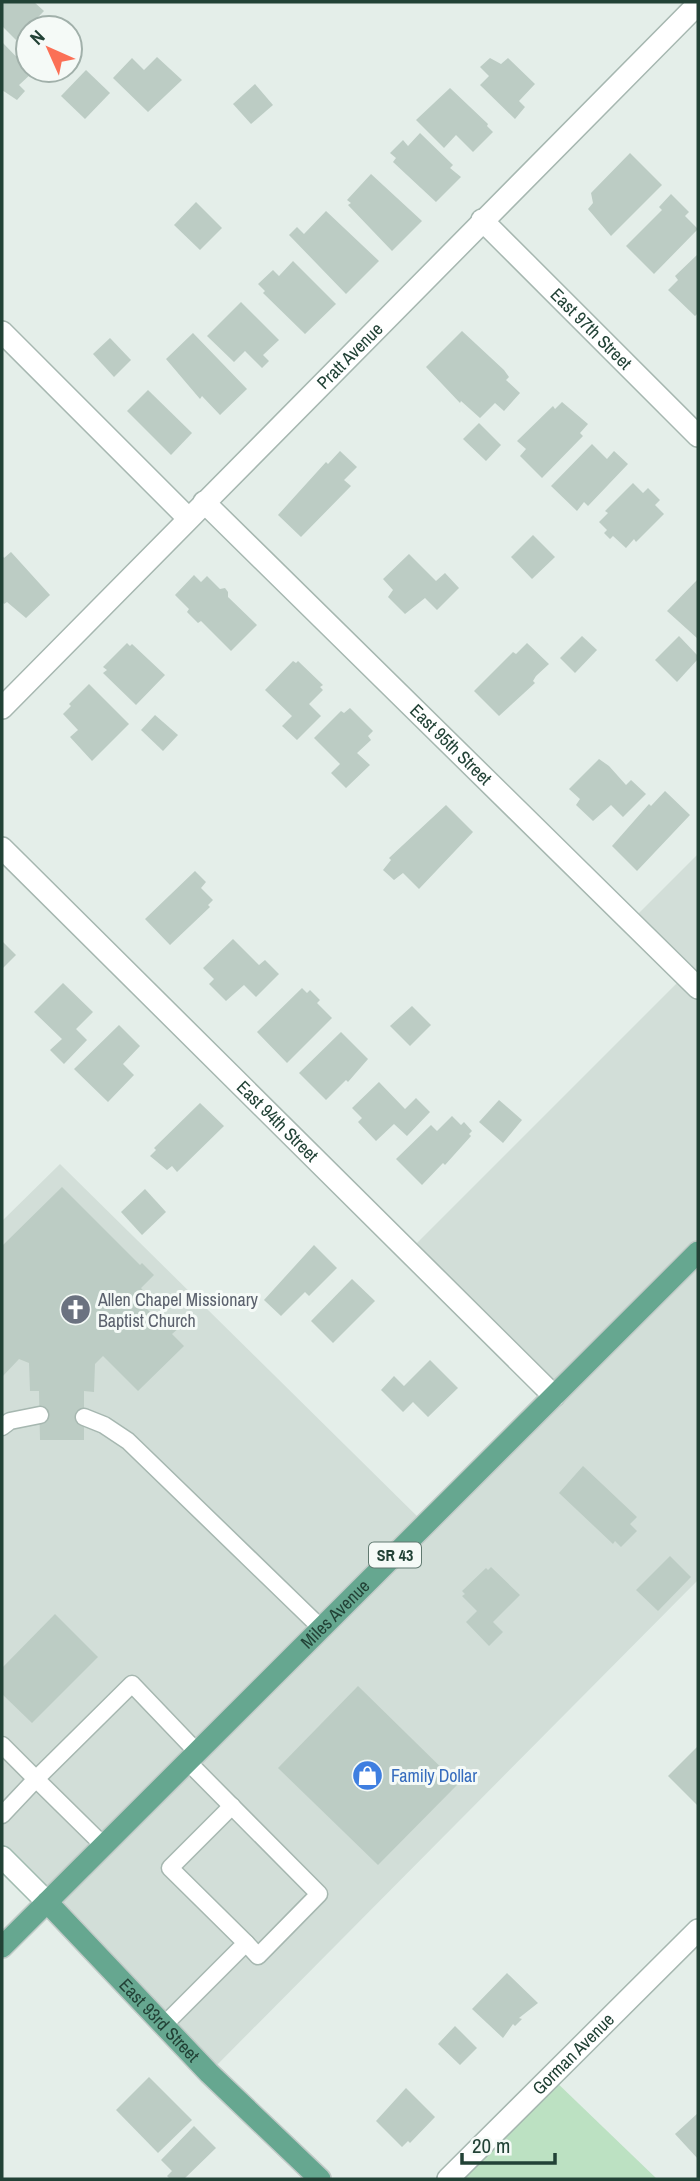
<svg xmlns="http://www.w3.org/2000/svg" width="700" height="2181" font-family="'Archivo Narrow',sans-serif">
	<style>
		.built { fill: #d2ded8 }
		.green { fill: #bce1c2 }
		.building { fill: #bcccc4 }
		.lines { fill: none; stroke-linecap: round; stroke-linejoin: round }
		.service-casing { stroke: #a6b7b0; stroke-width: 19 }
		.minor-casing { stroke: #a6b7b0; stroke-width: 24 }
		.secondary-casing { stroke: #a1bbb0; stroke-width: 24 }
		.primary-casing { stroke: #c1cac7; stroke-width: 24 }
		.service { stroke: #fff; stroke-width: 16 }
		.minor { stroke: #fff; stroke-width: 21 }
		.secondary { stroke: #fff; stroke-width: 21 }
		.primary { stroke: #66a790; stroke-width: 21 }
		.labels { text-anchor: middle; stroke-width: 6; stroke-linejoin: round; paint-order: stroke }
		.shield { fill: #f5faf7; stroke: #617970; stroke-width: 2 }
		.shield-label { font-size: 16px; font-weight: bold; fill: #224236 }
		.street-label { font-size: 18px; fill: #224236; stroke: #f5faf7 }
		.worship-label { font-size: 18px; fill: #5b616d; stroke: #f5faf7; text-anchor: start }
		.shop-label { font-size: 18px; fill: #366cbe; stroke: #f5faf7; text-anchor: start }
	</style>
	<rect width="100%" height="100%" fill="#e4eee9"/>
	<!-- built -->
	<polygon class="built" points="698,854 698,1580 209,2073 2,1860 2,1221 60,1164 425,1524 554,1396 409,1251 685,975 631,921"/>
	<!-- green -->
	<polygon class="green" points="551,2077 657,2179 448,2179"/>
	<!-- building -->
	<g class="building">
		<polygon points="2,2 34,2 44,11 16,40 2,26"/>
		<polygon points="2,42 32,73 19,85 25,91 17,100 2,90"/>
		<polygon points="157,57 182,80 148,112 113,78 132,58 144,70"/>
		<polygon points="490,58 501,64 508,58 535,84 519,101 525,107 515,119 480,85 489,76 480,67"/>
		<polygon points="86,70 110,93 85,119 61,96"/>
		<polygon points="255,84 273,105 251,124 233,104"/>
		<polygon points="450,88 488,124 487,126 493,132 473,152 456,135 444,148 416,120"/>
		<polygon points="420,133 453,165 450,168 461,177 436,202 393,162 396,158 390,153 403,140 408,146"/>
		<polygon points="630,153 662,185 611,236 588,209 593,203 591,193"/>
		<polygon points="371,174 422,221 392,251 348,205 351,203 347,200"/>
		<polygon points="671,194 689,212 685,216 698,229 654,274 626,246 662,210 659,207"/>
		<polygon points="196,202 222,228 200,250 174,225"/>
		<polygon points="326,211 379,261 346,294 289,235 297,227 304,234"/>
		<polygon points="698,254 698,313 695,316 668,290 678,280 675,276"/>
		<polygon points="293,261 336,304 305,334 263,293 265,291 258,284 273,270 279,276"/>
		<polygon points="241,302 279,340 263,355 269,361 262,368 245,351 234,362 207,336"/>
		<polygon points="462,331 504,370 509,377 506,380 520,393 504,411 495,403 480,418 461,401 460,403 426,367"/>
		<polygon points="193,333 247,389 220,415 202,396 200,399 166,359"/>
		<polygon points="110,338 131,360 114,377 93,354"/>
		<polygon points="148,390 192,433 171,455 127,411"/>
		<polygon points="562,402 588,424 580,433 583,436 542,478 520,456 526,449 517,441 553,406 555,409"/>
		<polygon points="479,423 501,445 486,461 463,439"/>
		<polygon points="592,444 607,459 614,451 628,464 588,506 584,502 577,511 551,486"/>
		<polygon points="340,451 357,467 344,480 351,486 301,537 278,515 326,462 328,464"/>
		<polygon points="633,483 643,493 648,488 660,500 655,505 664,514 636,542 634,539 626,548 613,536 610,539 604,533 607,530 599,522 608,513 605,511"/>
		<polygon points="533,535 555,557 532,579 511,557"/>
		<polygon points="11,552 50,595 26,618 7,602 4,604 2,601 2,555 4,558"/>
		<polygon points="409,554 436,581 445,573 459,588 437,610 425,598 405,614 388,597 393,590 383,579"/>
		<polygon points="194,575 201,582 207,576 220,589 225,588 228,592 228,597 257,625 231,651 201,621 198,623 187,612 189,609 175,595"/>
		<polygon points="698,579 698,639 667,611"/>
		<polygon points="582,636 597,650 575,673 560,658"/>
		<polygon points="679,636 698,656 698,659 677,682 655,660"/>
		<polygon points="127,643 130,646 132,644 165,675 136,705 103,673 107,670 103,667"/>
		<polygon points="527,643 549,664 536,676 533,681 535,683 499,716 474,691 513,652 516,654"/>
		<polygon points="293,661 296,663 298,661 323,685 320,687 323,690 309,704 321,716 297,740 282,726 292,716 265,690"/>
		<polygon points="89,684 129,724 92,761 70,737 78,730 63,714 71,706 69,704"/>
		<polygon points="350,708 373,731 368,736 371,740 357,753 370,765 346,788 331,773 340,764 314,738 341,711 344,713"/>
		<polygon points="155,715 178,735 163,751 141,730"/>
		<polygon points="599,759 609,766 626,785 631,780 646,794 623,817 611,805 593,821 576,805 580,799 569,789"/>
		<polygon points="665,791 690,815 637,871 612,846 649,804 651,806"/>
		<polygon points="446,805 473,832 419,889 403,873 394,880 383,870 391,860 389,858"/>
		<polygon points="195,871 206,882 201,888 213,900 208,905 210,907 170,945 145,919"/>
		<polygon points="233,939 259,965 265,960 279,974 256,997 244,985 226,1001 209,984 214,979 203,968"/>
		<polygon points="2,941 16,955 2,969"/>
		<polygon points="63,983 93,1012 76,1029 87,1040 64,1064 50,1050 62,1039 34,1012"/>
		<polygon points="302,988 307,993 310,990 320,1000 317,1003 332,1018 287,1063 257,1032"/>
		<polygon points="412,1006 431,1025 410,1046 390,1026"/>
		<polygon points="119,1025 140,1046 123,1064 134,1075 108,1102 74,1069"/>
		<polygon points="341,1032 368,1059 348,1082 346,1080 326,1100 299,1073"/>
		<polygon points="379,1082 405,1109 416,1098 430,1112 407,1136 394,1124 376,1141 358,1122 362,1118 352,1108"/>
		<polygon points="499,1100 522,1120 503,1143 479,1122"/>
		<polygon points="200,1103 224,1126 177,1172 172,1166 167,1170 150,1156 156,1150 154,1148"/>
		<polygon points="452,1116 461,1125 464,1122 472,1131 469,1134 471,1136 445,1165 443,1163 422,1185 396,1159 431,1125 437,1131"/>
		<polygon points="62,1187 140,1265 142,1263 154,1275 141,1288 149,1297 142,1304 161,1323 168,1315 180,1327 172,1334 184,1346 138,1391 103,1356 95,1364 94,1392 84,1391 84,1440 40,1440 39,1391 30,1391 29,1363 19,1359 2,1377 2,1246"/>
		<polygon points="145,1189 166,1212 142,1235 121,1212"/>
		<polygon points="314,1245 337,1268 309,1296 305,1292 281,1316 264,1300"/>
		<polygon points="352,1279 375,1301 333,1343 311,1321"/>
		<polygon points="430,1360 458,1388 428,1417 413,1402 403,1412 381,1390 394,1376 404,1386"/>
		<polygon points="583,1466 637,1517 630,1524 637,1531 621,1547 615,1541 613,1544 559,1493"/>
		<polygon points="670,1556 691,1577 658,1611 636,1590"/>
		<polygon points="491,1567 520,1595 493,1622 503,1632 489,1646 466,1622 477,1611 462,1596 465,1594 462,1591 486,1568 488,1570"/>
		<polygon points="55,1614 98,1657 32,1723 2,1694 2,1668"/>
		<polygon points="358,1686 458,1784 378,1865 278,1768"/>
		<polygon points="697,1747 698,1749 698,1806 668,1776"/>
		<polygon points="507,1973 538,2003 519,2018 522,2019 515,2026 513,2024 503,2038 472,2009"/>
		<polygon points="455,2026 477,2048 460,2065 438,2044"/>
		<polygon points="149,2077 192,2120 158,2153 116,2110"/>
		<polygon points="406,2088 435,2117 410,2143 408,2141 402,2147 376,2121"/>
		<polygon points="698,2113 698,2159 675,2134"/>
		<polygon points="194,2126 216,2148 184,2179 170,2179 167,2176 172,2171 161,2160"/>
	</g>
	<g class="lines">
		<defs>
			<g id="service">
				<polyline points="84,1417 104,1425 128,1441 321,1628"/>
				<polyline points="2,1427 10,1421 40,1415"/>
				<polyline points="2,1745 36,1779 132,1684 197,1752"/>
				<polyline points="188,1762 319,1894 258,1956 246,1943"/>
				<polyline points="2,1815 36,1779 103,1845"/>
				<polyline points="164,2025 246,1943 170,1868 232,1806"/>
			</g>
			<g id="minor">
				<path id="s1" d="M482 220 698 436"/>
				<polyline points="2,332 188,518"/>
				<path id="s2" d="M204 502 698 988"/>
				<path id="s3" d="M2 708 698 4"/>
				<path id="s4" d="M2 848 554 1396"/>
				<path id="s5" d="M448 2179 698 1930"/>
			</g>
			<polyline id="secondary" points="2,1857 47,1902"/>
			<g id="primary">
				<path id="s6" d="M47 1902 209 2073 320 2179"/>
				<path id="s7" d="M2 1947 698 1252"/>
			</g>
		</defs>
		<!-- service casing -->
		<use href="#service" class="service-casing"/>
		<!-- minor casing -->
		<use href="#minor" class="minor-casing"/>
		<!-- secondary casing -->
		<use href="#secondary" class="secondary-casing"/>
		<!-- primary casing -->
		<use href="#primary" class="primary-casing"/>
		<!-- service -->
		<use href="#service" class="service"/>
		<!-- minor -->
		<use href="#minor" class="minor"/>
		<!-- secondary -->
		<use href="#secondary" class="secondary"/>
		<!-- primary -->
		<use href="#primary" class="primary"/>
	</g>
	<!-- icons -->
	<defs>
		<symbol id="church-disc" viewBox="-11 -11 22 22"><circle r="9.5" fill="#6b7280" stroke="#f5faf7"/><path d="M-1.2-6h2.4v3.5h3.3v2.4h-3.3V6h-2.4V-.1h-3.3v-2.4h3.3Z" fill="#fff"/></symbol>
		<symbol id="shop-disc" viewBox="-11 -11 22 22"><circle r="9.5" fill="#3f7fe0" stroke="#f5faf7"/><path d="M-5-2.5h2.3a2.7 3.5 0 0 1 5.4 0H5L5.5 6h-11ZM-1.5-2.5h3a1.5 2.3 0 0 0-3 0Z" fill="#fff"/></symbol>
	</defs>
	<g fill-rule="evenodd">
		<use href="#church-disc" x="58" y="1292" width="35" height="35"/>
		<use href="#shop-disc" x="350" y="1758" width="35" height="35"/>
	</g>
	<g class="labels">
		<!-- shield labels -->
		<rect class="shield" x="369" y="1542.5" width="52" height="25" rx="5"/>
		<g class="shield-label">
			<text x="395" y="1561">SR 43</text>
		</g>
		<!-- street labels -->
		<g class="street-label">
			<text dy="6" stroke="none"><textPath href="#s1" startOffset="154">East 97th Street</textPath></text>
			<text dy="6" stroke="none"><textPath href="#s3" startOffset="495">Pratt Avenue</textPath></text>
			<text dy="6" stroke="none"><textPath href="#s2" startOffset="346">East 95th Street</textPath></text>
			<text dy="6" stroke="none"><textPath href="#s4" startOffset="388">East 94th Street</textPath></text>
			<text dy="6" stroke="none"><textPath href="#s7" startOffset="471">Miles Avenue</textPath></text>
			<text dy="6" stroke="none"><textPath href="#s6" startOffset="163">East 93rd Street</textPath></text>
			<text dy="6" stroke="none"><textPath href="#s5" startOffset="177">Gorman Avenue</textPath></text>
		</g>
		<!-- worship labels -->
		<g class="worship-label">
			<text x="98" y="1306">Allen Chapel Missionary<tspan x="98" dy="21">Baptist Church</tspan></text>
		</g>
		<!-- shop labels -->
		<g class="shop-label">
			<text x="391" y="1782">Family Dollar</text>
		</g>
	</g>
	<!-- border -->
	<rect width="700" height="2181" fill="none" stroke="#224236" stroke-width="7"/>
	<!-- north arrow -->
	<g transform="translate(49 49) rotate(315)"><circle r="33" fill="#f5faf7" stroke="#a1b0aa" stroke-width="2"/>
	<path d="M0-5L12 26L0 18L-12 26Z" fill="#fb7056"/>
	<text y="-10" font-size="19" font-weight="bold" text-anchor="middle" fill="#224236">N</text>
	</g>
	<!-- scale -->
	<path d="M462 2153v10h93v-10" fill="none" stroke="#224236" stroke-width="3.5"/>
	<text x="472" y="2153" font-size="21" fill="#224236" stroke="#f5faf7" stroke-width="5" paint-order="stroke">20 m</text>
</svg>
